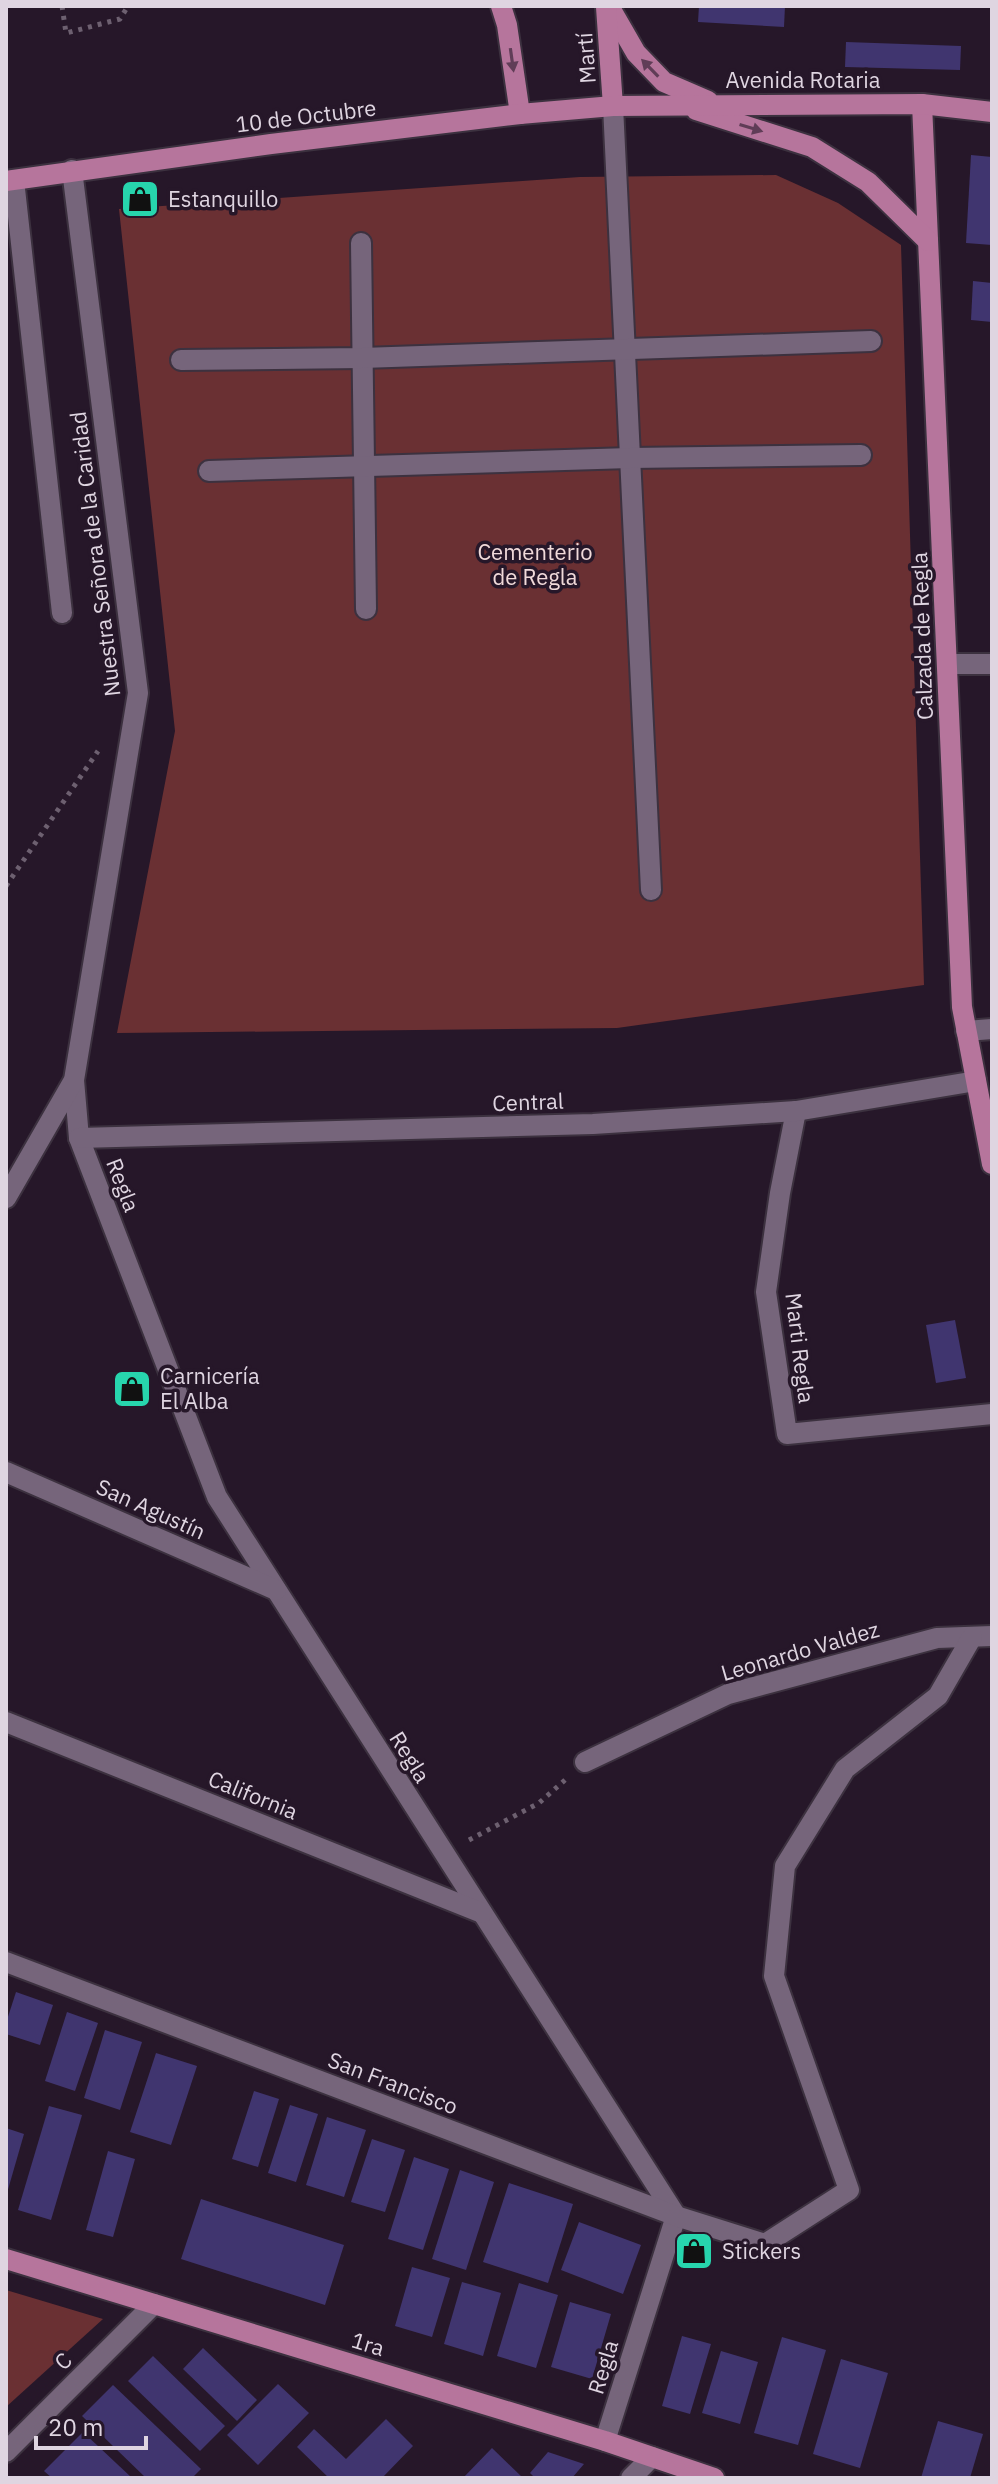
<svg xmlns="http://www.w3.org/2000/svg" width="998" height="2484" font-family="'IBM Plex Sans',sans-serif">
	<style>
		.green { fill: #6a3033 }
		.building { fill: #40356f }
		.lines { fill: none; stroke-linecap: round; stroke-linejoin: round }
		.minor-casing { stroke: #3c313f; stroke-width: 24 }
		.major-casing { stroke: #3c313f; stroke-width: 24 }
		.path { stroke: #6d6070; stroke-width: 5; stroke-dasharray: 4 6; stroke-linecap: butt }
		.minor { stroke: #76657b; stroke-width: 20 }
		.major { stroke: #b6759c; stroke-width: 20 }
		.oneway { fill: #603d57 }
		.labels { text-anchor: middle; stroke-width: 7; stroke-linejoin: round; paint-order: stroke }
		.street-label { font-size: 22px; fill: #dfd5e1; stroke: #261729 }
		.poi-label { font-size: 22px; fill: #dfd5e1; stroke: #261729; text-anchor: start }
		.park-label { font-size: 22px; fill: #f1dada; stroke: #261729 }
	</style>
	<rect width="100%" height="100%" fill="#261729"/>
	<!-- green -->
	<g class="green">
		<polygon points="776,175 838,203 901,245 924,985 617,1028 117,1033 175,731 119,209 580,177"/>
		<polygon points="6,2290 103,2319 6,2407"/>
	</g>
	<!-- building -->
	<g class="building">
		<polygon points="699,6 785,6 784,27 698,22"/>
		<polygon points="846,42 961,46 960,70 845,67"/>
		<polygon points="971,155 992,157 992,245 966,243"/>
		<polygon points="973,281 992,283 992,322 971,320"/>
		<polygon points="955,1320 966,1378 936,1383 926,1325"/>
		<polygon points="16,1992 53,2005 40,2045 6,2034 6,2023"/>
		<polygon points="67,2012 98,2023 75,2091 45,2081"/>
		<polygon points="105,2030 142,2042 120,2110 84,2098"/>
		<polygon points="156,2053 197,2066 171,2145 130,2132"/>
		<polygon points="254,2091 279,2099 258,2167 232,2159"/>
		<polygon points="290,2105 318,2114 296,2182 268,2173"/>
		<polygon points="49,2106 82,2115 51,2220 18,2210"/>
		<polygon points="327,2117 366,2130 344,2197 306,2185"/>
		<polygon points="6,2128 24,2134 7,2193 6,2193"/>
		<polygon points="372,2139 405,2150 385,2212 351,2202"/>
		<polygon points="108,2151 135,2159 113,2237 86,2230"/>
		<polygon points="414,2157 449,2169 423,2250 388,2239"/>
		<polygon points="460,2170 494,2182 466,2270 432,2259"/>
		<polygon points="509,2183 573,2204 548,2283 483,2262"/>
		<polygon points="201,2199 344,2245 325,2305 181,2259"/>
		<polygon points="579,2222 641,2245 623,2294 561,2270"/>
		<polygon points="412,2267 450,2278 432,2337 395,2326"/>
		<polygon points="462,2282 501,2293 483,2356 444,2344"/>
		<polygon points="519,2283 558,2295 536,2368 497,2356"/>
		<polygon points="570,2302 611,2314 592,2379 551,2367"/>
		<polygon points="682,2336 711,2344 690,2414 662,2406"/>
		<polygon points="782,2337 826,2350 798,2445 754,2433"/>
		<polygon points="203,2348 257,2400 237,2421 183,2369"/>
		<polygon points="721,2351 758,2362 740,2424 702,2413"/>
		<polygon points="153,2356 225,2426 200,2451 128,2381"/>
		<polygon points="841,2359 888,2373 860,2468 813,2454"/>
		<polygon points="278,2384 309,2413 258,2465 227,2435"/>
		<polygon points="113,2385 201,2469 192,2478 146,2478 82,2416"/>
		<polygon points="386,2419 413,2446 382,2478 329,2478 297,2447 314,2429 346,2459"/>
		<polygon points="938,2421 983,2434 970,2478 921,2478"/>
		<polygon points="83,2432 132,2478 52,2478 44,2471"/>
		<polygon points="492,2448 523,2478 463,2478"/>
		<polygon points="548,2452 584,2464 572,2478 535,2478 530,2473"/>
	</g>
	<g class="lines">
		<defs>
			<g id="minor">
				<polyline points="613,106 651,890"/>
				<polyline points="14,180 62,613"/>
				<polyline points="361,243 366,609"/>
				<polyline points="181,360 362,358 871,341"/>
				<polyline points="209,471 630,458 861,455"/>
				<polyline points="947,664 992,664"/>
				<polyline points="966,1031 992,1029"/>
				<polyline points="74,1080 79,1138 217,1497 676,2216 605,2441"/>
				<polyline points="796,1111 780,1193 766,1292 787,1434 992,1414"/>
				<polyline points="79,1138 593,1124 796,1111 976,1081"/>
				<polyline points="6,1198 74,1080 138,693 72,170"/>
				<polyline points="6,1472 276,1590"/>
				<polyline points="6,1722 482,1913"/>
				<polyline points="585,1762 728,1694 937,1638 992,1636"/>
				<polyline points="6,1962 676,2216 765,2244 849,2190 774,1976 785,1866 845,1769 938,1696 972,1637"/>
				<polyline points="6,2452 154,2304"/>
				<polyline points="631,2478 652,2457"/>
			</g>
			<g id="major">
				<polyline points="501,6 507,25 520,114"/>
				<polyline points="609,6 636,53 664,82 708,101"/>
				<polyline points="606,7 613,106"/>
				<polyline points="922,104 962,1007 992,1164"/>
				<polyline points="696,110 812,147 868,182 928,241"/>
				<polyline points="6,181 271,144 520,114 613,106 922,104 992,112"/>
				<polyline points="6,2259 605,2441 714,2478"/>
			</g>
		</defs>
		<!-- minor casing -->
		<use href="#minor" class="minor-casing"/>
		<!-- major casing -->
		<use href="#major" class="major-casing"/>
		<!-- path -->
		<g class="path">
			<polyline points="62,6 66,33 120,19 128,6"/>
			<polyline points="6,886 98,751"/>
			<polyline points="469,1840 539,1803 565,1780"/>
		</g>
		<!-- minor -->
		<use href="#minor" class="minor"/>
		<!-- major -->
		<use href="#major" class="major"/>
	</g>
	<!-- one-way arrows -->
	<defs><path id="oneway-solid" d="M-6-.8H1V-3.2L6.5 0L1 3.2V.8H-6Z" transform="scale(2)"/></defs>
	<g class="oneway">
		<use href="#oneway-solid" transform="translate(512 60) rotate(82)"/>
		<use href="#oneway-solid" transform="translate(650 68) rotate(-134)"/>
		<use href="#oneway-solid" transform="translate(751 128) rotate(17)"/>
	</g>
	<!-- icons -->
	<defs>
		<symbol id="shop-square" viewBox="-11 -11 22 22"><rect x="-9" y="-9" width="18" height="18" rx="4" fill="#27d5ad" stroke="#261729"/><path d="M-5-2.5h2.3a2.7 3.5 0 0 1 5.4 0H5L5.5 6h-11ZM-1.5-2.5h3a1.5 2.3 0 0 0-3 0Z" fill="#111"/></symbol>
	</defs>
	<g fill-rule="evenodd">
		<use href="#shop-square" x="118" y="177" width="44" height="44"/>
		<use href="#shop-square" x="110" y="1367" width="44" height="44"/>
		<use href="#shop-square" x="672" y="2229" width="44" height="44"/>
	</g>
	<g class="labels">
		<!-- street labels -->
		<g class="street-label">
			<text transform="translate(586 58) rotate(-94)" y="8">Martí</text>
			<text x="803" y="88">Avenida Rotaria</text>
			<text transform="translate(306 116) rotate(-7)" y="8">10 de Octubre</text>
			<text transform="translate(95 554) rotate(-97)" y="8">Nuestra Señora de la Caridad</text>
			<text transform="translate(922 636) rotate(-92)" y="8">Calzada de Regla</text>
			<text transform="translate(528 1102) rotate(-2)" y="8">Central</text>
			<text transform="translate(123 1185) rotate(69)" y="8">Regla</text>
			<text transform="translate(800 1348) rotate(83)" y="8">Marti Regla</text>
			<text transform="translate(151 1509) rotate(24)" y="8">San Agustín</text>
			<text transform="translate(800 1651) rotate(-16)" y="8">Leonardo Valdez</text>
			<text transform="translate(410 1757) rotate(58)" y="8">Regla</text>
			<text transform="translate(253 1795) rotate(22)" y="8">California</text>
			<text transform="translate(393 2083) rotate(21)" y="8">San Francisco</text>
			<text transform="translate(368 2344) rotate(17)" y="8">1ra</text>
			<text transform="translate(63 2361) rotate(-45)" y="8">C</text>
			<text transform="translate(603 2367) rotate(-73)" y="8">Regla</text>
		</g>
		<!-- poi labels -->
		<g class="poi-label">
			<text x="168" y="207">Estanquillo</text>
			<text x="160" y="1384">Carnicería<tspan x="160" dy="25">El Alba</tspan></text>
			<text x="722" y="2259">Stickers</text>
		</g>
		<!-- park labels -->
		<g class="park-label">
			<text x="535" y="560">Cementerio<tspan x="535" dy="25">de Regla</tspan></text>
		</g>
	</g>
	<!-- border -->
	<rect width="998" height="2484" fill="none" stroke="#dfd5e1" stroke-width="16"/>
	<!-- scale -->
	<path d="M36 2436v12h110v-12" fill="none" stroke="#dfd5e1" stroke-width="4"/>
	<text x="48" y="2436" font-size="24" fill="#dfd5e1" stroke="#261729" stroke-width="6" paint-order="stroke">20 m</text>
</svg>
